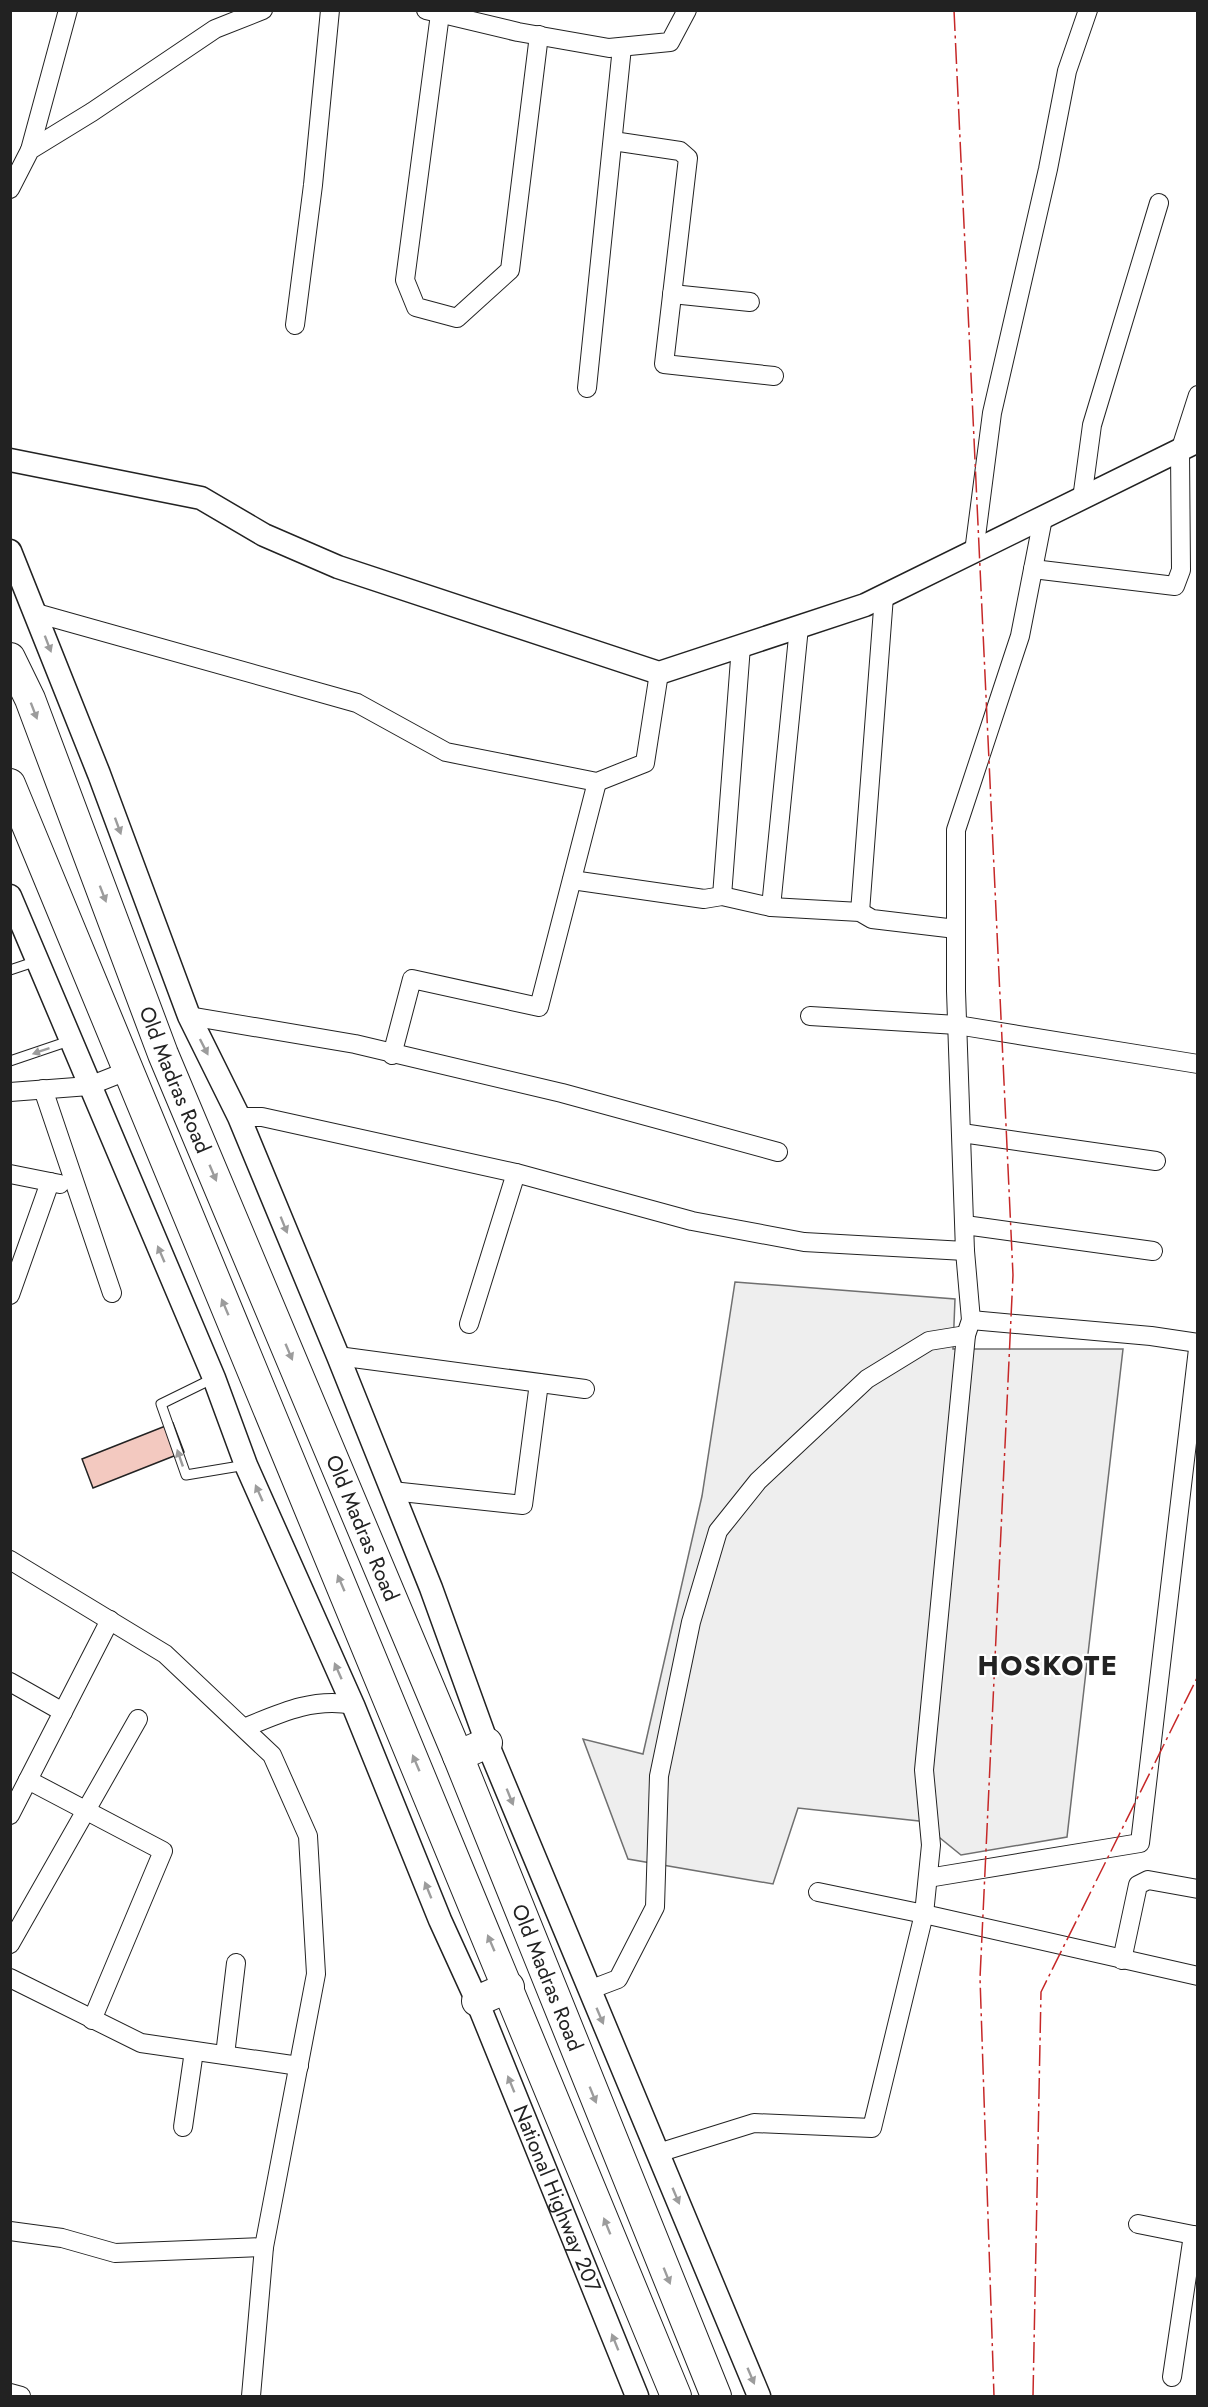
<svg xmlns="http://www.w3.org/2000/svg" width="1208" height="2407" font-family="Jost,sans-serif">
	<style>
		.green { fill: #eee; stroke: #6f6f6f; stroke-width: 1.5 }
		.building { fill: #f3c9c0; stroke: #222; stroke-width: 1.5 }
		.lines { fill: none; stroke-linecap: round; stroke-linejoin: round }
		.service-casing { stroke: #222; stroke-width: 11 }
		.minor-casing { stroke: #222; stroke-width: 20 }
		.tertiary-casing { stroke: #222; stroke-width: 25 }
		.trunk-casing { stroke: #222; stroke-width: 32 }
		.service { stroke: #fff; stroke-width: 9 }
		.minor { stroke: #fff; stroke-width: 18 }
		.tertiary { stroke: #fff; stroke-width: 22 }
		.trunk { stroke: #fff; stroke-width: 30 }
		.power { stroke: #c62828; stroke-width: 1.5; stroke-dasharray: 21 4.5 3 4.5; stroke-linecap: butt }
		.oneway { fill: #9c9c9c }
		.labels { text-anchor: middle; stroke-width: 4.5; stroke-linejoin: round; paint-order: stroke }
		.street-label { font-size: 21px; fill: #222; stroke: #fff }
		.district-label { font-size: 27px; font-weight: bold; letter-spacing: 1.5px; fill: #222; stroke: #fff }
	</style>
	<rect width="100%" height="100%" fill="#fff"/>
	<!-- green -->
	<polygon class="green" points="735,1282 955,1299 953,1349 1123,1349 1067,1837 961,1855 919,1821 798,1808 773,1884 628,1859 583,1739 643,1754 702,1496"/>
	<!-- building -->
	<polygon class="building" points="173,1423 184,1452 93,1488 82,1459"/>
	<g class="lines">
		<defs>
			<g id="service">
				<polyline points="10,970 37,961"/>
				<polyline points="10,1061 72,1040"/>
				<polyline points="214,1378 161,1404 186,1475 246,1465"/>
			</g>
			<g id="minor">
				<polyline points="426,10 518,32 609,48 670,42 687,10"/>
				<polyline points="440,14 405,280 416,307 457,318 510,270 539,35"/>
				<polyline points="613,141 680,151 688,158 664,364 774,376"/>
				<polyline points="30,150 68,10"/>
				<polyline points="10,189 30,150 92,112 215,29 263,10"/>
				<polyline points="672,294 750,302"/>
				<polyline points="295,325 313,185 330,10"/>
				<polyline points="587,388 622,47"/>
				<polyline points="1082,499 1092,425 1159,203"/>
				<polyline points="974,552 992,413 1048,169 1067,71 1088,10"/>
				<polyline points="1033,569 1175,586 1181,570 1180,451 1198,395"/>
				<polyline points="36,613 357,703 446,752 597,782 645,763 659,673"/>
				<polyline points="572,880 704,899 722,896 771,907 860,912 872,919 956,929"/>
				<polyline points="722,896 741,646"/>
				<polyline points="771,907 799,627"/>
				<polyline points="860,912 884,596"/>
				<polyline points="189,1016 355,1044 562,1093 778,1152"/>
				<polyline points="810,1016 957,1025 1198,1064"/>
				<polyline points="392,1055 412,979 539,1007 597,782"/>
				<polyline points="43,1089 112,1293"/>
				<polyline points="10,1092 89,1086 127,1071"/>
				<polyline points="239,1117 262,1117 516,1173 692,1221 804,1242 965,1251 956,991 956,830 1020,636 1043,518"/>
				<polyline points="962,1133 1156,1161"/>
				<polyline points="10,1174 60,1184"/>
				<polyline points="965,1225 1153,1251"/>
				<polyline points="10,1295 50,1182"/>
				<polyline points="971,1320 1151,1336 1198,1343"/>
				<polyline points="469,1324 516,1173"/>
				<polyline points="338,1356 585,1389"/>
				<polyline points="392,1491 523,1505 539,1383"/>
				<polyline points="10,1560 165,1654 272,1755 308,1836 316,1974 264,2247 251,2396"/>
				<polyline points="10,1682 63,1712"/>
				<path d="M244 1728C280 1713 314 1697 353 1705"/>
				<polyline points="28,1780 163,1851 92,2020"/>
				<polyline points="10,1815 110,1620"/>
				<polyline points="928,1878 1140,1843 1198,1349"/>
				<polyline points="818,1892 924,1914 931,1845 924,1770 966,1335 971,1320 965,1251"/>
				<polyline points="10,1944 138,1719"/>
				<polyline points="1122,1960 1138,1885 1148,1880 1198,1889"/>
				<polyline points="10,1978 141,2043 299,2066"/>
				<polyline points="589,1990 618,1979 655,1907 659,1776 691,1622 718,1531 758,1481 867,1379 929,1341 966,1335"/>
				<polyline points="225,2055 236,1963"/>
				<polyline points="183,2127 194,2051"/>
				<polyline points="658,2153 754,2123 872,2128 924,1914 1198,1976"/>
				<polyline points="1138,2224 1198,2236"/>
				<polyline points="10,2231 62,2238 115,2253 264,2247"/>
				<polyline points="1172,2377 1193,2235"/>
				<polyline points="10,2393 21,2396"/>
			</g>
			<g id="tertiary">
				<polyline points="10,460 201,498 264,535 338,567 659,673 865,605 1198,441"/>
				<polyline points="10,551 99,774 189,1016 239,1117 338,1356 431,1588 487,1743 759,2396"/>
				<path id="s1" d="M10 896 214 1378 246 1465 353 1705 440 1920 477 2001 637 2396"/>
			</g>
			<g id="trunk">
				<path id="s2" d="M10 658 30 699 163 1054 458 1756 716 2396"/>
				<path d="M10 784C229 1323 457 1858 676 2396"/>
				<polyline points="458,1756 487,1743"/>
				<polyline points="477,2001 509,1987"/>
			</g>
		</defs>
		<!-- service casing -->
		<use href="#service" class="service-casing"/>
		<!-- minor casing -->
		<use href="#minor" class="minor-casing"/>
		<!-- tertiary casing -->
		<use href="#tertiary" class="tertiary-casing"/>
		<!-- trunk casing -->
		<use href="#trunk" class="trunk-casing"/>
		<!-- service -->
		<use href="#service" class="service"/>
		<!-- minor -->
		<use href="#minor" class="minor"/>
		<!-- tertiary -->
		<use href="#tertiary" class="tertiary"/>
		<!-- trunk -->
		<use href="#trunk" class="trunk"/>
		<!-- power -->
		<g class="power">
			<polyline points="954,10 1013,1275 980,1978 994,2396"/>
			<polyline points="1033,2396 1041,1992 1198,1676"/>
		</g>
	</g>
	<!-- one-way arrows -->
	<defs><path id="oneway-solid" d="M-6-.8H1V-3.2L6.5 0L1 3.2V.8H-6Z" transform="scale(1.5)"/></defs>
	<g class="oneway">
		<use href="#oneway-solid" transform="translate(48 644) rotate(69)"/>
		<use href="#oneway-solid" transform="translate(34 711) rotate(69)"/>
		<use href="#oneway-solid" transform="translate(118 826) rotate(70)"/>
		<use href="#oneway-solid" transform="translate(103 894) rotate(69)"/>
		<use href="#oneway-solid" transform="translate(204 1047) rotate(63)"/>
		<use href="#oneway-solid" transform="translate(41 1051) rotate(161)"/>
		<use href="#oneway-solid" transform="translate(213 1173) rotate(67)"/>
		<use href="#oneway-solid" transform="translate(284 1225) rotate(68)"/>
		<use href="#oneway-solid" transform="translate(161 1254) rotate(-113)"/>
		<use href="#oneway-solid" transform="translate(225 1307) rotate(-113)"/>
		<use href="#oneway-solid" transform="translate(289 1352) rotate(67)"/>
		<use href="#oneway-solid" transform="translate(180 1458) rotate(-109)"/>
		<use href="#oneway-solid" transform="translate(259 1493) rotate(-114)"/>
		<use href="#oneway-solid" transform="translate(341 1583) rotate(-113)"/>
		<use href="#oneway-solid" transform="translate(338 1671) rotate(-114)"/>
		<use href="#oneway-solid" transform="translate(416 1763) rotate(-113)"/>
		<use href="#oneway-solid" transform="translate(510 1797) rotate(68)"/>
		<use href="#oneway-solid" transform="translate(428 1890) rotate(-112)"/>
		<use href="#oneway-solid" transform="translate(491 1943) rotate(-113)"/>
		<use href="#oneway-solid" transform="translate(600 2016) rotate(67)"/>
		<use href="#oneway-solid" transform="translate(511 2084) rotate(-112)"/>
		<use href="#oneway-solid" transform="translate(593 2095) rotate(68)"/>
		<use href="#oneway-solid" transform="translate(676 2196) rotate(67)"/>
		<use href="#oneway-solid" transform="translate(607 2226) rotate(-112)"/>
		<use href="#oneway-solid" transform="translate(667 2276) rotate(68)"/>
		<use href="#oneway-solid" transform="translate(615 2342) rotate(-112)"/>
		<use href="#oneway-solid" transform="translate(751 2376) rotate(67)"/>
	</g>
	<g class="labels">
		<!-- street labels -->
		<g class="street-label">
			<text dy="7" stroke="none"><textPath href="#s2" startOffset="453">Old Madras Road</textPath></text>
			<text dy="7" stroke="none"><textPath href="#s2" startOffset="939">Old Madras Road</textPath></text>
			<text dy="7" stroke="none"><textPath href="#s2" startOffset="1425">Old Madras Road</textPath></text>
			<text dy="7" stroke="none"><textPath href="#s1" startOffset="1413">National Highway 207</textPath></text>
		</g>
		<!-- district labels -->
		<g class="district-label">
			<text x="1048" y="1675">HOSKOTE</text>
		</g>
	</g>
	<!-- border -->
	<rect width="1208" height="2407" fill="none" stroke="#222222" stroke-width="24"/>
</svg>
